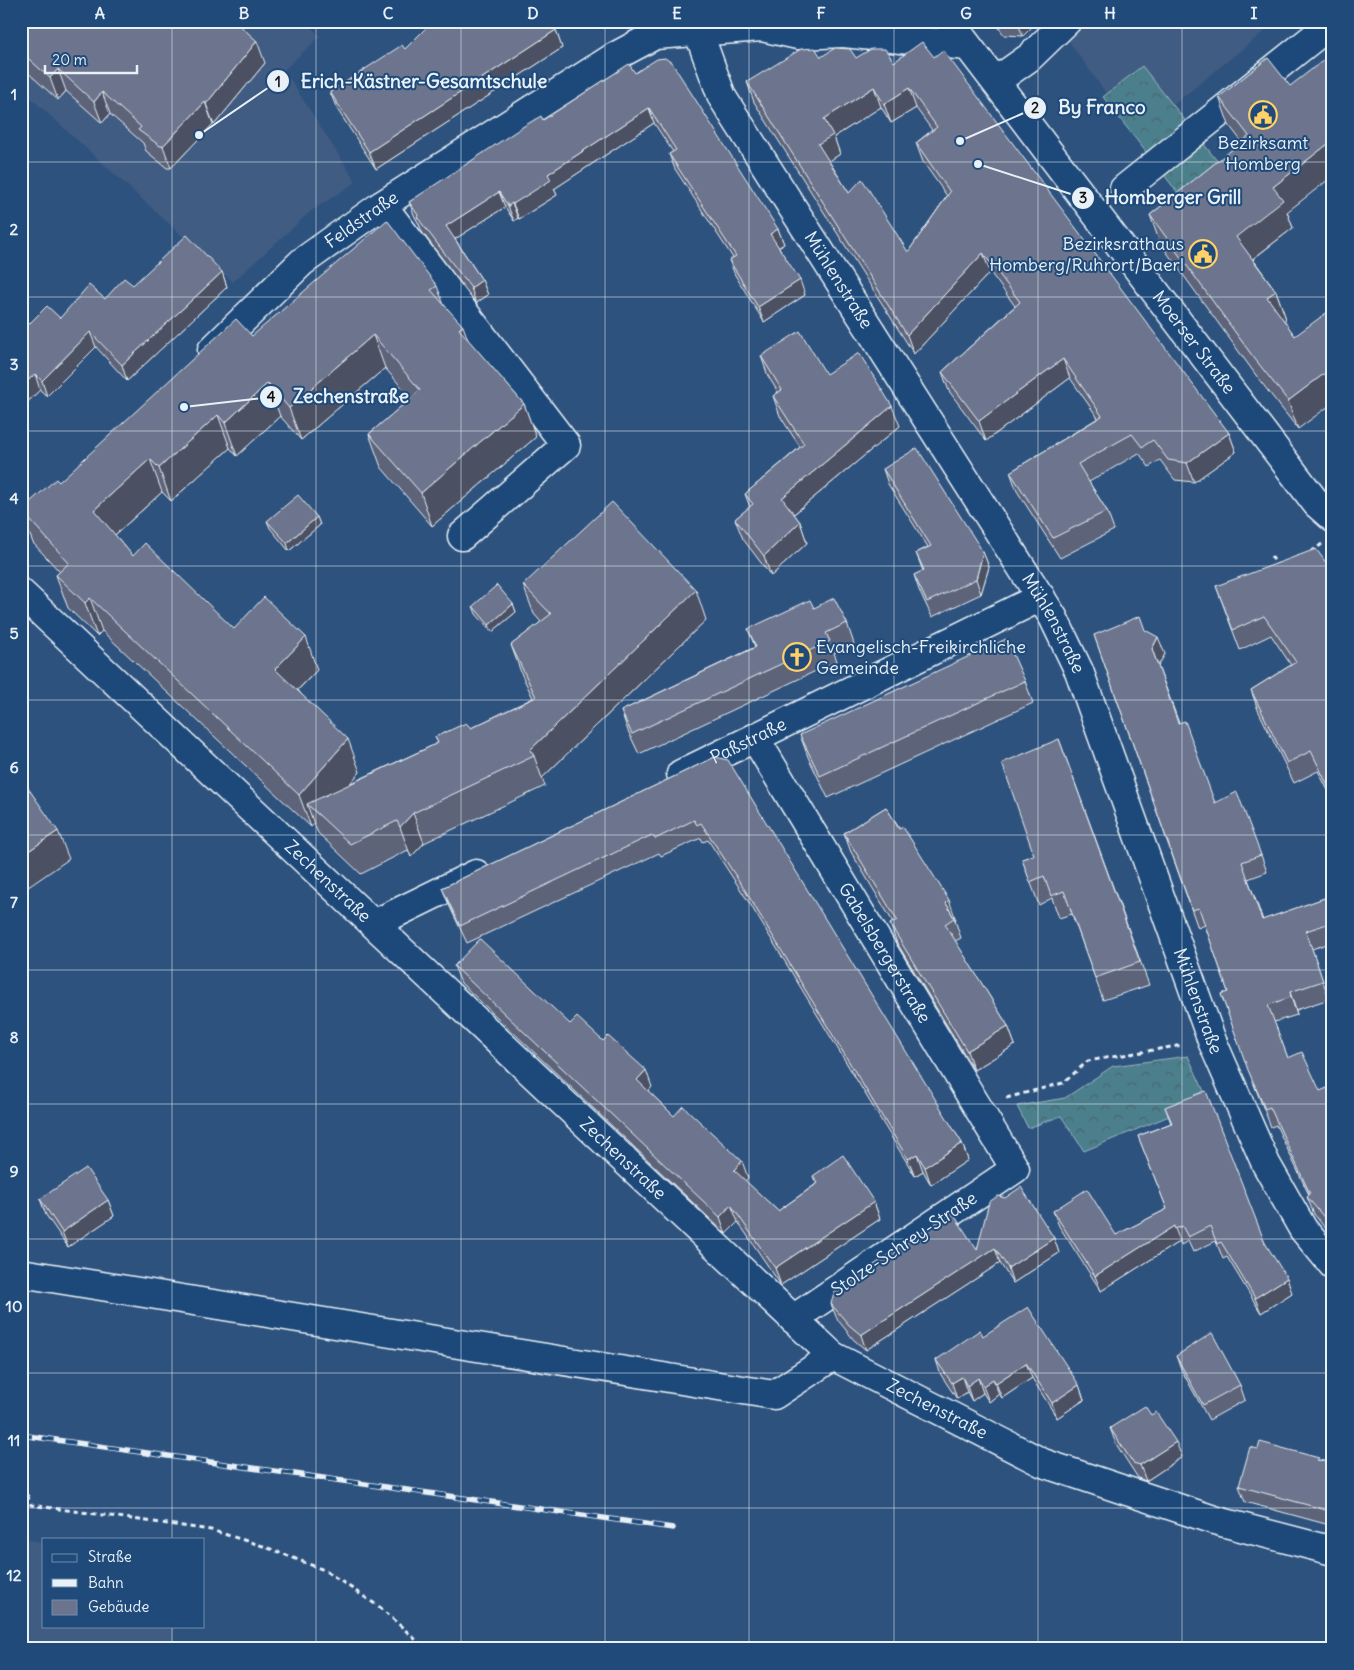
<svg xmlns="http://www.w3.org/2000/svg" width="1354" height="1670" font-family="Delius,sans-serif">
	<style>
		.built { fill: #415c82 }
		.forest { fill: url(#forest-crowns); stroke: #9ab8c2 }
		.lines { fill: none; stroke-linecap: round; stroke-linejoin: round }
		.minor-casing { stroke: #e8f1f8; stroke-width: 31 }
		.path { stroke: #e8f1f8; stroke-width: 3; stroke-dasharray: 5 4; stroke-linecap: butt }
		.minor { stroke: #1f4a7a; stroke-width: 28 }
		.rail-casing { stroke: #e8f1f8; stroke-width: 5.5 }
		.rail { stroke: #1f4a7a; stroke-width: 4; stroke-dasharray: 11; stroke-linecap: butt }
		.wall { fill: #5d6479; stroke: #e8f1f8; fill-rule: evenodd }
		.shaded-wall { fill: #4c5163; stroke: #e8f1f8 }
		.building { fill: #6c748d; stroke: #e8f1f8; fill-rule: evenodd }
		.grid { fill: none; stroke: #e8f1f8; stroke-width: 1; stroke-opacity: 0.55 }
		.labels { text-anchor: middle; stroke-width: 4; stroke-linejoin: round; paint-order: stroke }
		.poi-label { font-size: 18px; fill: #e8f1f8; stroke: #1f4a7a }
		.street-label { font-size: 18px; fill: #e8f1f8; stroke: #1f4a7a }
		.leader { fill: none; stroke: #e8f1f8; stroke-width: 2 }
		.callout-dot { fill: #e8f1f8; stroke: #1f4a7a; stroke-width: 2 }
		.mark-label { font-size: 15px; text-anchor: middle; font-weight: bold; fill: #111 }
		.callout-label { font-size: 19px; text-anchor: middle; font-weight: bold; fill: #e8f1f8; stroke: #1f4a7a; stroke-width: 4; stroke-linejoin: round; paint-order: stroke }
		.neatline { fill: none; stroke: #e8f1f8; stroke-width: 2 }
		.grid-label { font-size: 16px; text-anchor: middle; font-weight: bold; fill: #e8f1f8 }
	</style>
	<defs>
		<pattern id="forest-crowns" width="20" height="18" patternUnits="userSpaceOnUse" patternTransform="scale(1.25)"><rect width="20" height="18" fill="#4c7f8b"/><path d="M2 6a3 3 0 1 1 6 0M12 15a3 3 0 1 1 6 0" fill="none" stroke="#49666e"/></pattern>
	</defs>
	<rect width="100%" height="100%" fill="#2e527e"/>
	<filter id="ink" filterUnits="userSpaceOnUse"><feTurbulence type="fractalNoise" baseFrequency=".02" numOctaves="2"/><feDisplacementMap in="SourceGraphic" scale="10" xChannelSelector="R" yChannelSelector="G"/><feConvolveMatrix kernelMatrix="1 2 1 2 8 2 1 2 1" color-interpolation-filters="sRGB"/></filter>
	<g filter="url(#ink)">
		<!-- built -->
		<g class="built">
			<polygon points="21,21 304,21 320,36 284,70 356,182 311,211 233,282 21,89"/>
			<polygon points="1091,21 1277,21 1136,135 1068,40"/>
			<polygon points="21,1539 44,1542 44,1626 174,1626 173,1649 21,1649"/>
		</g>
		<!-- forest -->
		<g class="forest">
			<polygon points="1142,66 1218,162 1178,193 1103,97"/>
			<polygon points="1188,1056 1208,1100 1084,1151 1061,1116 1028,1128 1017,1106 1065,1098 1113,1066"/>
		</g>
		<g class="lines">
			<defs>
				<g id="minor">
					<path id="s1" d="M692 21 698 31 722 97 1053 617 1079 671 1212 1041 1266 1164 1303 1229 1333 1265"/>
					<path id="s2" d="M949 21 1317 504 1333 518"/>
					<polyline points="844,33 967,46"/>
					<polyline points="996,81 1030,57 1067,21"/>
					<polyline points="1124,189 1333,22"/>
					<polyline points="382,205 566,445 462,536"/>
					<path id="s3" d="M212 350 302 262 382 205 614 57 655 35 762 27 798 35 844 33 857 21"/>
					<path id="s4" d="M21 593 833 1356 1043 1463 1214 1520 1333 1551"/>
					<path id="s5" d="M755 738 1015 1169 793 1319"/>
					<path id="s6" d="M681 774 1041 597"/>
					<polyline points="374,924 476,874"/>
					<polyline points="21,1273 774,1395 833,1356"/>
				</g>
			</defs>
			<!-- minor casing -->
			<use href="#minor" class="minor-casing"/>
			<!-- path -->
			<g class="path">
				<polyline points="1311,552 1322,544"/>
				<polyline points="1271,556 1278,566"/>
				<polyline points="1006,1098 1063,1083 1088,1061 1183,1045"/>
				<polyline points="21,1491 26,1491 31,1505 211,1530 263,1546 324,1570 381,1608 426,1649"/>
			</g>
			<!-- minor -->
			<use href="#minor" class="minor"/>
			<defs>
				<polyline id="rail" points="21,1435 673,1528"/>
			</defs>
			<!-- rail casing -->
			<use href="#rail" class="rail-casing"/>
			<!-- rail -->
			<use href="#rail" class="rail"/>
		</g>
		<!-- wall -->
		<g class="wall">
			<polygon points="21,21 265,63 214,125 213,124 171,168 167,168 146,151 143,143 110,114 102,123 66,91 58,100 24,69 21,61"/>
			<polygon points="994,21 1038,21 1023,36 1004,35"/>
			<polygon points="556,30 562,48 376,169 337,109 330,92 405,49"/>
			<path d="M821 57 856 58 894 62 1229 433 1236 452 1194 482 1175 480 1160 460 1149 467 1139 453 1089 482 1107 511 1114 530 1060 558 1017 491 1010 472 1098 418 1070 378 986 441 949 391 942 372 1015 306 990 272 914 354 754 102 747 82ZM881 107 891 123 916 108 932 130 916 143 923 162 947 196 908 252 849 193 829 161 840 154 834 137Z"/>
			<polygon points="1268,58 1287,212 1293,228 1253,259 1276,291 1286,319 1283,320 1295,336 1298,429 1261,382 1160,243 1150,215 1242,142 1229,125 1219,97"/>
			<polygon points="635,73 778,229 784,244 779,247 805,295 764,322 735,275 729,260 733,258 675,169 669,154 673,152 654,123 554,189 557,195 519,219 518,218 514,221 505,207 455,239 482,280 488,295 476,303 422,232 419,224 415,217 409,202 543,120"/>
			<polygon points="222,272 227,287 127,381 96,347 47,396 40,390 21,408 21,332 60,318 105,299"/>
			<polygon points="437,286 444,305 467,339 524,404 536,437 432,526 381,467 369,434 411,398 385,368 301,440 280,416 237,456 230,448 171,501 162,492 115,535 133,556 234,629 317,670 298,690 360,772 349,784 438,743 435,737 471,728 533,698 522,675 511,645 541,622 534,614 523,585 706,620 542,778 545,786 424,843 411,857 408,850 361,874 318,833 314,824 311,827 102,631 97,636 68,608 56,575 60,572 33,543 21,510 59,482 252,336"/>
			<polygon points="761,356 826,374 900,426 794,514 800,522 807,543 771,576 743,539 735,519 750,507 745,494 800,447 780,416 773,396 778,392 768,376"/>
			<polygon points="883,469 983,552 989,567 981,594 932,617 919,590 914,575 923,571 916,553 928,547 888,484"/>
			<polygon points="317,517 320,525 289,551 270,528 267,521"/>
			<polygon points="1333,572 1333,800 1318,771 1294,783 1258,710 1251,690 1291,665 1271,635 1240,650 1216,586"/>
			<polygon points="513,604 516,612 492,632 476,614 473,606"/>
			<polygon points="814,608 847,623 854,644 834,653 837,661 639,754 628,731 621,711 755,647 748,629"/>
			<polygon points="1094,635 1165,654 1158,666 1179,723 1215,803 1261,855 1267,872 1248,879 1263,920 1333,895 1333,942 1312,949 1329,999 1296,1010 1297,1015 1274,1022 1288,1058 1320,1091 1333,1101 1333,1238 1314,1214 1307,1197 1309,1195 1276,1125 1271,1127 1255,1087 1221,994 1228,992 1205,925 1198,928"/>
			<polygon points="1025,681 1033,703 828,798 808,757 800,735"/>
			<polygon points="1059,739 1149,985 1103,1000 1072,914 1059,918 1052,898 1039,905 1022,859 1034,855"/>
			<polygon points="715,757 962,1143 968,1160 931,1185 923,1171 915,1176 750,904 708,840 703,842 701,838 661,856 659,853 467,943 449,905 442,888"/>
			<polygon points="886,807 956,920 955,920 961,938 955,941 1008,1026 1015,1045 974,1070 897,943 890,924 893,922 851,852 844,833"/>
			<polygon points="454,966 570,1024 652,1087 648,1091 674,1116 748,1178 745,1181 778,1211 816,1184 813,1176 874,1202 880,1219 781,1285 738,1222 726,1234 461,983"/>
			<polygon points="1165,1107 1265,1243 1292,1293 1261,1313 1227,1257 1223,1259 1216,1241 1193,1252 1188,1241 1181,1245 1180,1241 1101,1291 1059,1226 1053,1211 1116,1235 1167,1209 1138,1136 1171,1123"/>
			<polygon points="40,1199 108,1200 114,1216 68,1247 46,1215"/>
			<polygon points="1054,1238 1059,1253 1013,1283 1000,1263 866,1350 854,1340 837,1319 831,1304 977,1250"/>
			<polygon points="983,1336 1079,1385 1084,1400 1057,1418 1032,1378 1002,1398 999,1394 989,1402 983,1393 972,1401 967,1392 957,1399 941,1375 936,1360"/>
			<polygon points="1176,1356 1240,1385 1245,1400 1209,1420 1182,1371"/>
			<polygon points="1151,1415 1182,1457 1146,1481 1138,1478 1116,1444 1110,1428"/>
			<polygon points="1320,1460 1333,1463 1333,1526 1245,1502 1239,1486"/>
		</g>
		<!-- shaded-wall -->
		<g class="shaded-wall">
			<polygon points="1017,21 1038,21 1023,36"/>
			<polygon points="556,30 562,48 376,169 369,152"/>
			<polygon points="257,41 265,63 214,125 206,104"/>
			<polygon points="58,69 66,91 58,100 50,78"/>
			<polygon points="874,87 881,107 834,137 840,154 825,164 818,144 824,119"/>
			<polygon points="909,88 916,108 891,123 884,104"/>
			<polygon points="102,92 110,114 102,123 94,102"/>
			<polygon points="205,102 213,124 171,168 163,146"/>
			<polygon points="649,108 654,123 554,189 557,195 519,219 513,204 548,174"/>
			<polygon points="1333,140 1333,176 1287,212 1293,228 1246,264 1236,237 1273,187"/>
			<polygon points="499,192 505,207 452,241 446,226"/>
			<polygon points="512,203 518,218 514,221 508,206"/>
			<polygon points="778,229 784,244 776,249 770,234"/>
			<polygon points="983,253 990,272 914,354 907,335"/>
			<polygon points="222,272 227,287 127,381 122,365"/>
			<polygon points="482,280 488,295 476,303 471,288"/>
			<polygon points="800,280 805,295 764,322 758,307"/>
			<polygon points="1276,291 1286,319 1277,325 1267,297"/>
			<polygon points="463,326 475,359 459,329"/>
			<polygon points="90,332 96,347 47,396 42,381"/>
			<polygon points="373,335 385,368 301,440 289,408"/>
			<polygon points="1063,359 1070,378 986,441 979,421"/>
			<polygon points="1333,367 1333,403 1298,429 1288,401"/>
			<polygon points="35,374 40,390 21,408 21,387"/>
			<polygon points="268,383 280,416 237,456 225,423"/>
			<polygon points="524,404 536,437 432,526 421,493"/>
			<polygon points="892,406 900,426 789,518 782,498"/>
			<polygon points="218,415 230,448 171,501 159,468"/>
			<polygon points="1229,433 1236,452 1194,482 1187,463"/>
			<polygon points="150,459 162,492 106,543 94,510"/>
			<polygon points="317,517 320,525 289,551 287,543"/>
			<polygon points="800,522 807,543 771,576 764,556"/>
			<polygon points="983,552 989,567 981,594 976,579"/>
			<polygon points="696,590 706,620 542,778 534,756 530,750"/>
			<polygon points="90,598 102,631 97,636 85,603"/>
			<polygon points="513,604 516,612 492,632 489,625"/>
			<polygon points="306,637 317,670 287,701 275,669"/>
			<polygon points="1158,637 1165,654 1158,666 1152,649"/>
			<polygon points="348,739 360,772 321,817 307,804 314,824 311,827 299,795"/>
			<polygon points="413,813 424,843 411,857 400,827"/>
			<polygon points="58,831 69,859 21,892 21,856"/>
			<polygon points="949,900 956,920 955,920 946,903"/>
			<polygon points="1290,992 1296,1010 1297,1015 1291,997"/>
			<polygon points="1008,1026 1015,1045 974,1070 967,1051"/>
			<polygon points="646,1070 652,1087 643,1097 637,1080"/>
			<polygon points="962,1143 968,1160 931,1185 925,1167"/>
			<polygon points="917,1154 923,1171 915,1176 908,1159"/>
			<polygon points="742,1161 748,1178 740,1187 734,1170"/>
			<polygon points="108,1200 114,1216 68,1247 62,1232"/>
			<polygon points="874,1202 880,1219 781,1285 775,1268"/>
			<polygon points="731,1205 738,1222 726,1234 720,1217"/>
			<polygon points="1174,1226 1180,1241 1101,1291 1095,1276"/>
			<polygon points="1054,1238 1059,1253 1013,1283 1008,1268"/>
			<polygon points="995,1248 1000,1263 866,1350 861,1335"/>
			<polygon points="1287,1278 1292,1293 1261,1313 1255,1298"/>
			<polygon points="1026,1363 1032,1378 1002,1398 996,1383"/>
			<polygon points="962,1377 967,1392 957,1399 952,1383"/>
			<polygon points="978,1378 983,1393 972,1401 967,1386"/>
			<polygon points="993,1379 999,1394 989,1402 983,1386"/>
			<polygon points="1079,1385 1084,1400 1057,1418 1052,1403"/>
			<polygon points="1176,1442 1182,1457 1146,1481 1140,1465"/>
		</g>
		<!-- building -->
		<g class="building">
			<polygon points="21,21 235,21 257,41 206,104 205,102 163,146 160,146 138,130 141,127 102,92 94,102 58,69 50,78 21,52 21,42 24,39 21,36"/>
			<polygon points="433,21 550,21 556,30 369,152 330,92 402,45 405,49"/>
			<path d="M922 42 934 57 943 50 1229 433 1187 463 1168 460 1153 440 1142 447 1132 434 1078 464 1107 511 1053 538 1010 472 1102 416 1063 359 979 421 942 372 1020 302 983 253 907 335 747 82 801 49 815 48 821 57 835 48 850 49 856 58 871 49H885L894 62ZM874 87 884 104 909 88 937 127 916 143 950 192 908 252 862 179 849 193 818 144 833 135 824 119Z"/>
			<polygon points="1333,53 1333,140 1273,187 1283,200 1236,237 1276,291 1267,297 1295,336 1333,308 1333,367 1288,401 1251,354 1150,215 1249,136 1219,97 1268,58 1290,86"/>
			<polygon points="665,58 672,63 778,229 770,234 800,280 758,307 729,260 736,256 669,154 676,150 649,108 548,174 551,180 513,204 512,203 508,206 499,192 446,226 482,280 471,288 417,217 418,215 409,202 524,126 541,116 543,120 629,64 635,73 657,59"/>
			<polygon points="387,220 437,286 431,290 463,326 459,329 524,404 421,493 369,434 420,390 373,335 289,408 268,383 225,423 218,415 159,468 150,459 94,510 133,556 145,543 234,629 264,597 306,637 275,669 348,739 299,795 90,598 85,603 56,575 69,563 21,510 56,479 59,482 236,319 252,336"/>
			<polygon points="187,235 222,272 122,365 90,332 42,381 35,374 21,387 21,332 47,306 60,318 89,285 105,299 124,278 133,285"/>
			<polygon points="800,331 826,374 859,353 892,406 782,498 800,522 764,556 735,519 753,504 745,494 804,444 773,396 782,390 761,356"/>
			<polygon points="917,448 983,552 976,579 927,602 914,575 924,570 916,553 931,546 883,469"/>
			<polygon points="298,495 317,517 287,543 267,521"/>
			<polygon points="612,502 696,590 530,750 534,756 413,813 400,827 397,821 350,844 307,804 438,743 435,737 466,723 471,728 536,697 511,645 551,614 523,585"/>
			<polygon points="1316,549 1333,572 1333,786 1329,788 1311,751 1287,763 1251,690 1296,662 1264,616 1233,630 1216,586"/>
			<polygon points="497,585 513,604 489,625 473,606"/>
			<polygon points="834,598 847,623 826,633 830,641 632,734 621,711 756,647 748,629 810,600 814,608"/>
			<polygon points="1140,616 1145,630 1158,637 1152,649 1178,723 1185,721 1215,803 1237,792 1261,855 1242,862 1262,920 1333,895 1333,922 1306,931 1323,981 1290,992 1291,997 1268,1005 1288,1058 1302,1052 1320,1091 1327,1088 1333,1101 1333,1228 1307,1197 1310,1194 1270,1107 1265,1109 1248,1070 1221,994 1228,992 1199,908 1192,910 1094,635"/>
			<polygon points="1006,639 1025,681 820,776 800,735"/>
			<polygon points="1059,739 1140,962 1095,978 1064,891 1051,896 1044,876 1030,882 1022,859 1034,855 1002,763"/>
			<polygon points="715,757 728,760 962,1143 925,1167 917,1154 908,1159 743,887 701,823 697,825 694,820 655,839 652,835 460,926 442,888"/>
			<polygon points="21,778 58,831 21,856"/>
			<polygon points="886,807 899,829 903,827 949,900 946,903 954,918 945,924 1008,1026 967,1051 890,924 897,920 844,833"/>
			<polygon points="480,939 570,1024 577,1017 603,1041 608,1036 646,1070 637,1080 674,1116 683,1106 742,1161 734,1170 778,1211 818,1183 813,1176 843,1155 874,1202 775,1268 731,1205 720,1217 454,966"/>
			<polygon points="1206,1091 1265,1243 1287,1278 1255,1298 1221,1242 1217,1244 1210,1226 1188,1237 1182,1226 1175,1229 1174,1226 1095,1276 1053,1211 1087,1189 1116,1235 1167,1209 1138,1136 1172,1123 1165,1107"/>
			<polygon points="86,1168 108,1200 62,1232 40,1199"/>
			<polygon points="1021,1187 1054,1238 1008,1268 995,1248 861,1335 849,1325 831,1304 834,1292 952,1212 977,1250 989,1202 998,1196 1005,1198"/>
			<polygon points="1028,1307 1079,1385 1052,1403 1026,1363 996,1383 993,1379 983,1386 978,1378 967,1386 962,1377 952,1383 936,1360 980,1330 983,1336"/>
			<polygon points="1212,1333 1240,1385 1203,1405 1176,1356"/>
			<polygon points="1145,1406 1151,1415 1156,1412 1176,1442 1140,1465 1133,1463 1110,1428"/>
			<polygon points="1260,1442 1319,1458 1317,1460 1333,1463 1333,1512 1239,1486 1250,1447 1258,1449"/>
		</g>
	</g>
	<!-- grid -->
	<path class="grid" d="M172 21V1539M316 21V1649M461 21V1649M605 21V1649M749 21V1649M894 21V1649M1038 21V1649M1182 21V1649M21 162H1333M21 297H1333M21 431H1333M21 566H1333M21 700H1333M21 835H1333M21 970H1333M21 1104H1333M21 1239H1333M21 1373H1333M21 1508H1333M172 1626V1649"/>
	<!-- icons -->
	<defs>
		<symbol id="civic-ring" viewBox="-11 -11 22 22"><circle r="9.5" fill="#1f4a7a" stroke="#ffd166" stroke-width="1.5"/><path d="M-.6-6.5H3V-4.5H.6V-3L4-1V1h2V6H-6V1h2V-1L-.6-3ZM-1.2 2.5V6h2.4V2.5Z" fill="#ffd166"/></symbol>
		<symbol id="church-ring" viewBox="-11 -11 22 22"><circle r="9.5" fill="#1f4a7a" stroke="#ffd166" stroke-width="1.5"/><path d="M-1.2-6h2.4v3.5h3.3v2.4h-3.3V6h-2.4V-.1h-3.3v-2.4h3.3Z" fill="#ffd166"/></symbol>
	</defs>
	<g fill-rule="evenodd">
		<use href="#civic-ring" x="1247" y="99" width="32" height="32"/>
		<use href="#civic-ring" x="1187" y="238" width="32" height="32"/>
		<use href="#church-ring" x="781" y="641" width="32" height="32"/>
	</g>
	<g class="labels">
		<!-- poi labels -->
		<g class="poi-label">
			<text x="1263" y="149">Bezirksamt<tspan x="1263" dy="21">Homberg</tspan></text>
			<text x="1184" y="250" text-anchor="end">Bezirksrathaus<tspan x="1184" dy="21">Homberg/Ruhrort/Baerl</tspan></text>
			<text x="816" y="653" text-anchor="start">Evangelisch-Freikirchliche<tspan x="816" dy="21">Gemeinde</tspan></text>
		</g>
		<!-- street labels -->
		<g class="street-label">
			<text dy="6" stroke="none"><textPath href="#s3" startOffset="199">Feldstraße</textPath></text>
			<text dy="6" stroke="none"><textPath href="#s1" startOffset="299">Mühlenstraße</textPath></text>
			<text dy="6" stroke="none"><textPath href="#s2" startOffset="404">Moerser Straße</textPath></text>
			<text dy="6" stroke="none"><textPath href="#s1" startOffset="704">Mühlenstraße</textPath></text>
			<text dy="6" stroke="none"><textPath href="#s6" startOffset="75">Paßstraße</textPath></text>
			<text dy="6" stroke="none"><textPath href="#s4" startOffset="421">Zechenstraße</textPath></text>
			<text dy="6" stroke="none"><textPath href="#s5" startOffset="251">Gabelsbergerstraße</textPath></text>
			<text dy="6" stroke="none"><textPath href="#s1" startOffset="1109">Mühlenstraße</textPath></text>
			<text dy="6" stroke="none"><textPath href="#s4" startOffset="826">Zechenstraße</textPath></text>
			<text transform="translate(904 1244) rotate(-34)" y="6">Stolze-Schrey-Straße</text>
			<text dy="6" stroke="none"><textPath href="#s4" startOffset="1231">Zechenstraße</textPath></text>
		</g>
	</g>
	<!-- callouts -->
	<path class="leader" d="M199 135L278 81M960 141L1035 108M978 164L1083 198M184 407L271 397"/>
	<g class="callout-dot">
		<circle cx="199" cy="135" r="5"/>
		<circle cx="960" cy="141" r="5"/>
		<circle cx="978" cy="164" r="5"/>
		<circle cx="184" cy="407" r="5"/>
		<circle cx="278" cy="81" r="12"/>
		<circle cx="1035" cy="108" r="12"/>
		<circle cx="1083" cy="198" r="12"/>
		<circle cx="271" cy="397" r="12"/>
	</g>
	<g class="mark-label">
		<text x="278" y="87">1</text>
		<text x="1035" y="113">2</text>
		<text x="1083" y="203">3</text>
		<text x="271" y="402">4</text>
	</g>
	<g class="callout-label">
		<text x="424" y="88">Erich-Kästner-Gesamtschule</text>
		<text x="1102" y="114">By Franco</text>
		<text x="1173" y="204">Homberger Grill</text>
		<text x="351" y="403">Zechenstraße</text>
	</g>
	<!-- margin -->
	<rect width="1354" height="1670" fill="none" stroke="#1f4a7a" stroke-width="55"/>
	<!-- legend -->
	<rect x="42" y="1538" width="162" height="90" fill="#1f4a7a" stroke="#6f8dac"/>
	<rect x="52" y="1554" width="25" height="8" fill="#1f4a7a" stroke="#6f8dac"/>
	<text x="88" y="1562" font-size="15" fill="#e8f1f8">Straße</text>
	<rect x="52" y="1579" width="25" height="8" fill="#e8f1f8" stroke="#6f8dac"/>
	<text x="88" y="1588" font-size="15" fill="#e8f1f8">Bahn</text>
	<rect x="52" y="1600" width="25" height="15" fill="#6c748d" stroke="#6f8dac"/>
	<text x="88" y="1612" font-size="15" fill="#e8f1f8">Gebäude</text>
	<!-- scale -->
	<path d="M45 65v8h92v-8" fill="none" stroke="#e8f1f8" stroke-width="2.5"/>
	<text x="52" y="65" font-size="15" fill="#e8f1f8" stroke="#1f4a7a" stroke-width="4" paint-order="stroke">20 m</text>
	<rect x="28" y="28" width="1298" height="1614" class="neatline"/>
	<g class="grid-label">
		<text x="100" y="19">A</text>
		<text x="244" y="19">B</text>
		<text x="388" y="19">C</text>
		<text x="533" y="19">D</text>
		<text x="677" y="19">E</text>
		<text x="821" y="19">F</text>
		<text x="966" y="19">G</text>
		<text x="1110" y="19">H</text>
		<text x="1254" y="19">I</text>
		<text x="14" y="100">1</text>
		<text x="14" y="235">2</text>
		<text x="14" y="370">3</text>
		<text x="14" y="504">4</text>
		<text x="14" y="639">5</text>
		<text x="14" y="773">6</text>
		<text x="14" y="908">7</text>
		<text x="14" y="1043">8</text>
		<text x="14" y="1177">9</text>
		<text x="14" y="1312">10</text>
		<text x="14" y="1446">11</text>
		<text x="14" y="1581">12</text>
	</g>
</svg>
